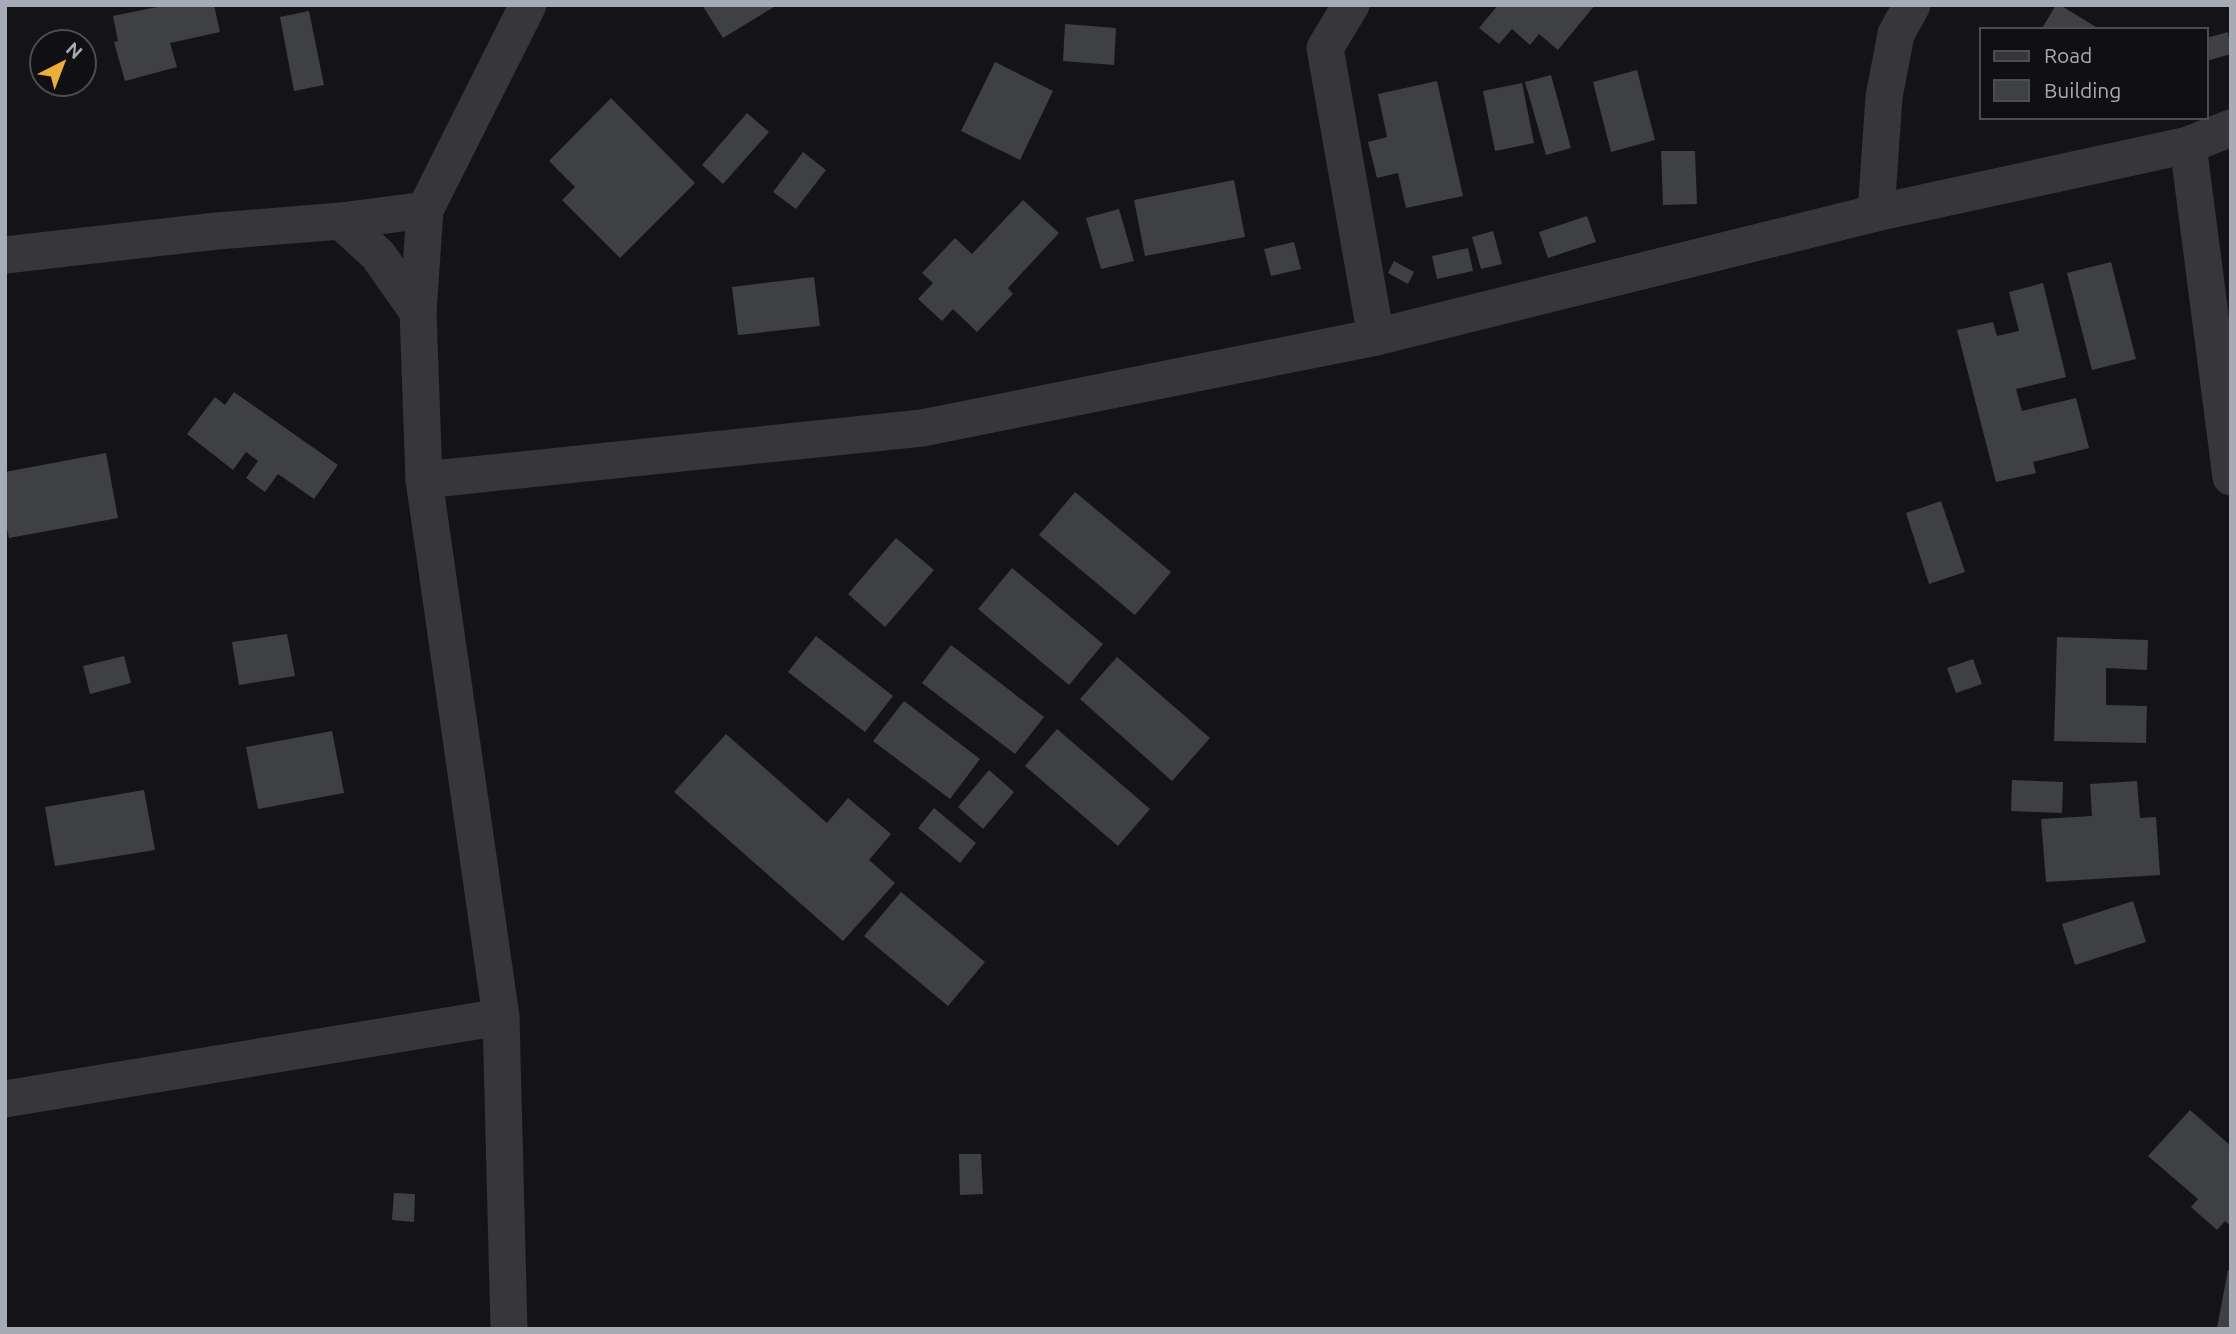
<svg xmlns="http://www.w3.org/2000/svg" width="2236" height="1334" font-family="Ubuntu,sans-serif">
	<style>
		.building { fill: #3f4043 }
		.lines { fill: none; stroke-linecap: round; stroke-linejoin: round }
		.minor { stroke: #36363b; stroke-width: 37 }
	</style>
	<rect width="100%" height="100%" fill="#141416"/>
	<!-- building -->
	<g class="building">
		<polygon points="167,5 214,5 220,32 170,43 177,67 125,81 114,42 118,41 113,16"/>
		<polygon points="702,5 777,5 723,38"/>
		<polygon points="1498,5 1595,5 1558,50 1539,34 1530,45 1512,29 1499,44 1479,28"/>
		<polygon points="2056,5 2060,5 2101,30 2041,30"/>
		<polygon points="309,11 324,85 294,91 280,17"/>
		<polygon points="1065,24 1116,28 1114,65 1063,61"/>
		<polygon points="2228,32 2231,54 2206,61 2206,38"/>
		<polygon points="995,62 1053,91 1020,160 961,131"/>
		<polygon points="1637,70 1655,140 1611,152 1593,82"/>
		<polygon points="1551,75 1571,148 1546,155 1525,82"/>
		<polygon points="1437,81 1463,196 1406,208 1398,173 1377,178 1368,142 1387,137 1378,94"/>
		<polygon points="1522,83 1534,143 1495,151 1483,91"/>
		<polygon points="611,98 695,183 620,258 562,200 575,187 549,161"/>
		<polygon points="747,113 769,132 723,184 702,165"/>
		<polygon points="1661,151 1695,151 1697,204 1663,205"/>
		<polygon points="803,152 826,170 796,209 773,192"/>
		<polygon points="1234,180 1245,237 1145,256 1134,200"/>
		<polygon points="1023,200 1059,233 1008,288 1013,294 977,332 953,309 942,321 918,299 933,283 922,273 955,238 972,254"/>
		<polygon points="1119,209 1134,261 1101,269 1086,218"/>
		<polygon points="1587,216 1596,242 1548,258 1539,232"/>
		<polygon points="1493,231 1502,264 1481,269 1472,237"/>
		<polygon points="1294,242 1301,269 1271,276 1264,249"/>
		<polygon points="1468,248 1473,271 1437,279 1432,256"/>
		<polygon points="1394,261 1414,272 1408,284 1388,273"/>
		<polygon points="2111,262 2136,359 2092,370 2067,273"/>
		<polygon points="814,277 820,326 738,335 732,287"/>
		<polygon points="2043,283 2066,377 2016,389 2022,411 2076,398 2089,448 2033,462 2036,473 1996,482 1957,330 1993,322 1997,336 2019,331 2009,292"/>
		<polygon points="234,392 338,465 314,499 278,474 265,492 246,478 258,461 246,452 233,470 187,434 215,397 225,405"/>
		<polygon points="106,453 118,518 9,538 5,519 5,472"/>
		<polygon points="1075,492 1171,572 1135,615 1039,535"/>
		<polygon points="1941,501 1965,572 1929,584 1906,513"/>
		<polygon points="896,538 934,570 885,627 848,594"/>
		<polygon points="1012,568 1103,644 1069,685 978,609"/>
		<polygon points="287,634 295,676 239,685 232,642"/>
		<polygon points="816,636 893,696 865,732 788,672"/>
		<polygon points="2057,637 2148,640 2147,670 2106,668 2106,705 2147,706 2146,743 2054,741"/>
		<polygon points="951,645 1044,717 1015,754 922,683"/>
		<polygon points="124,656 131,683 90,694 83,666"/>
		<polygon points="1117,657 1210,738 1172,781 1080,699"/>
		<polygon points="1973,659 1982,684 1956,693 1947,668"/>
		<polygon points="904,701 980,759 950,799 873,741"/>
		<polygon points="1057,729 1150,809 1118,846 1025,766"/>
		<polygon points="332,731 344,793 258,809 246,747"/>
		<polygon points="726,734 827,823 848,798 891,834 869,860 895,883 843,941 674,792"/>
		<polygon points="989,770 1014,792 983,829 958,807"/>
		<polygon points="2012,780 2063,782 2062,813 2011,811"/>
		<polygon points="2137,781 2140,818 2156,817 2160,875 2046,882 2041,819 2092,816 2090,784"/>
		<polygon points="144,790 155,850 55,866 45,807"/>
		<polygon points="934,808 976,843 960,863 918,828"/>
		<polygon points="901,892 985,962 948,1006 864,936"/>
		<polygon points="2133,901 2146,942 2075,965 2062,924"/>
		<polygon points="2190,1110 2231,1146 2231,1226 2225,1221 2217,1230 2191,1207 2198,1199 2148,1156"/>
		<polygon points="959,1154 981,1154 983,1194 960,1195"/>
		<polygon points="394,1193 415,1194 414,1222 392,1220"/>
		<polygon points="2228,1270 2231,1271 2231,1329 2219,1329 2217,1328"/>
	</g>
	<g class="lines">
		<!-- minor -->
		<g class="minor">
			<polyline points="1351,5 1325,48 1376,337"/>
			<polyline points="2188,145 2231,477"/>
			<polyline points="1876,213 1884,97 1896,34 1912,5"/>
			<polyline points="341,221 378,255 418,312"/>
			<polyline points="5,255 217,231 341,221 425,210"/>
			<polyline points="424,480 922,428 1376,337 1876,213 2188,145 2231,128"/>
			<polyline points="5,1099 501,1017"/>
			<polyline points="509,1329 501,1017 424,480 418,312 425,210 528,5"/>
		</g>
	</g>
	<!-- border -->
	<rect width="2236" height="1334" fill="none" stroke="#a7abb6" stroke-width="14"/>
	<!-- legend -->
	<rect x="1980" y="28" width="228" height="91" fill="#100f11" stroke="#4c4d53" stroke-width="2"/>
	<rect x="1994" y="51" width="35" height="10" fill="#36363b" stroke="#4c4d53" stroke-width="2"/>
	<text x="2044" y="63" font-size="21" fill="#a7abb6">Road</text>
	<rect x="1994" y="80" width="35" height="21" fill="#3f4043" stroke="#4c4d53" stroke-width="2"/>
	<text x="2044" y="98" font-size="21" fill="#a7abb6">Building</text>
	<!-- north arrow -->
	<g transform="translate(63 63) rotate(42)"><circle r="33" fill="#100f11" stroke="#4c4d53" stroke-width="2"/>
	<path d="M0-5L12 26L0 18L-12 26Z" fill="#ebaf38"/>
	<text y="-10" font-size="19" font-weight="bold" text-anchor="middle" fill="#a7abb6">N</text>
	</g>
</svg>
